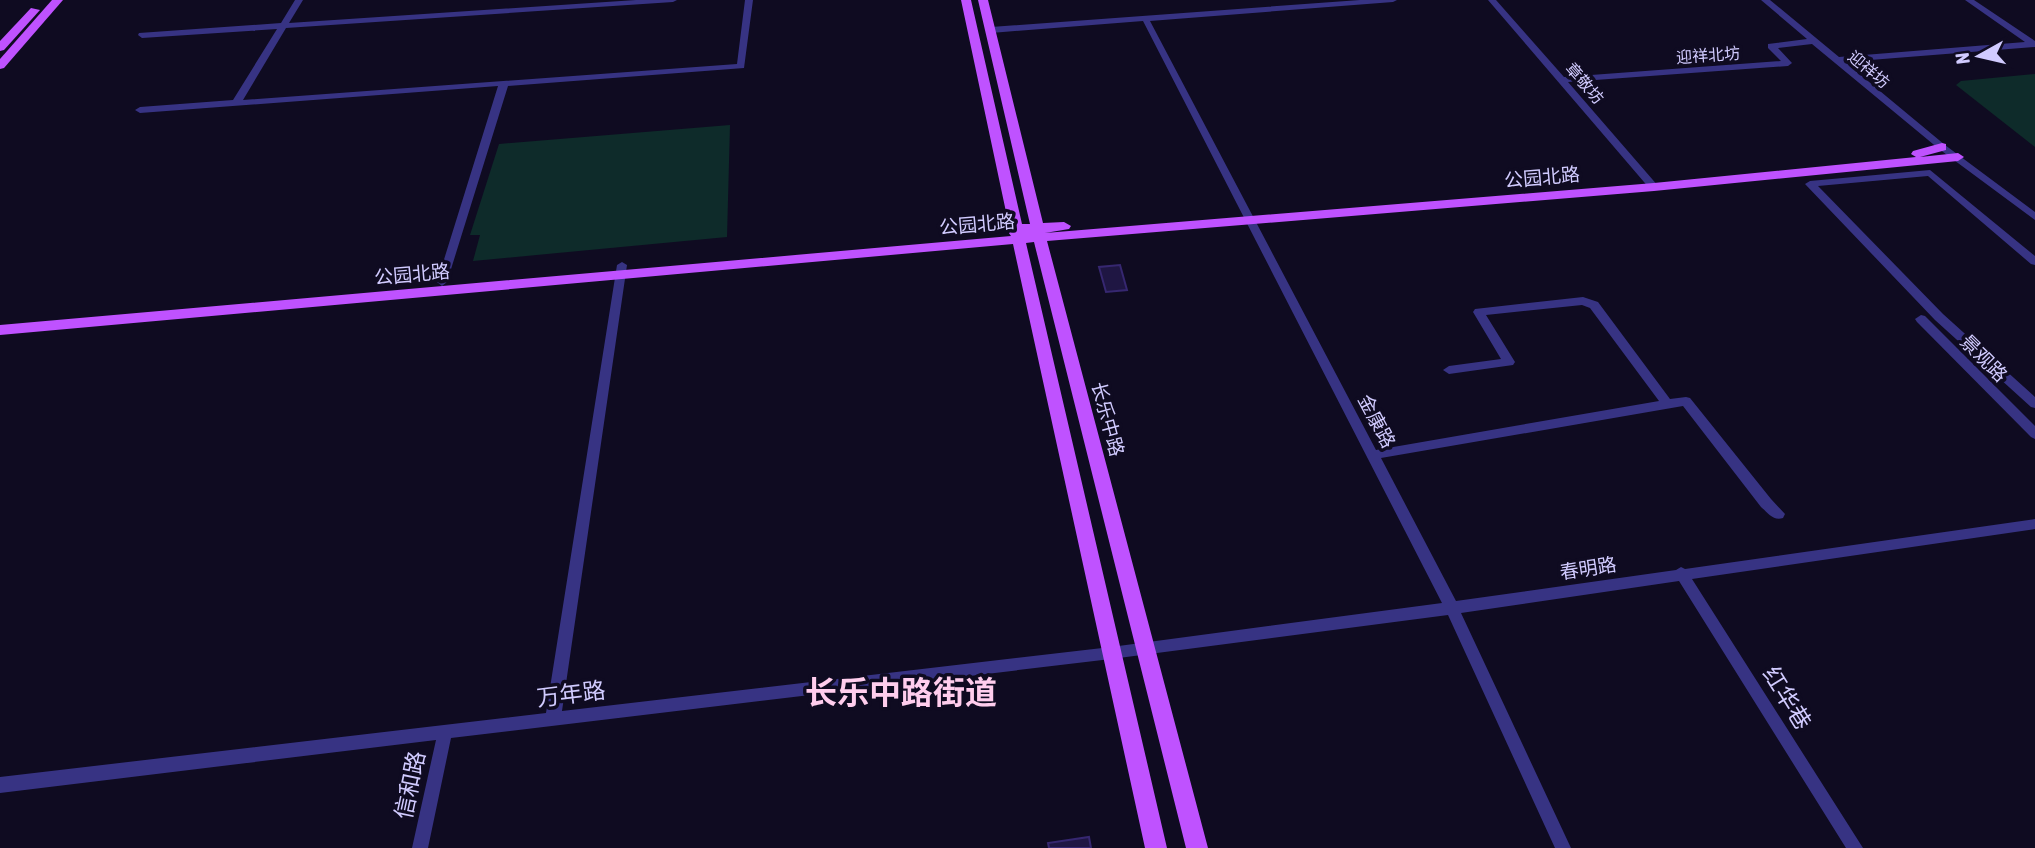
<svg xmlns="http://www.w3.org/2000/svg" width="2035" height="848" font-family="'Asap Condensed','Noto Sans SC',sans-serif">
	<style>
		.green { fill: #0e2b2a }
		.building { fill: #1f1643; stroke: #362770; stroke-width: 2 }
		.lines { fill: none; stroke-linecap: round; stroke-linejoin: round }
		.minor { fill: #373383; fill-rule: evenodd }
		.major { fill: #bf52ff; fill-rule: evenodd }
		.labels { text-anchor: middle; stroke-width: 7; stroke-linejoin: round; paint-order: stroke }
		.far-street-label { font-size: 16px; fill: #d1cbff; stroke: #0f0b21 }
		.street-label { font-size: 19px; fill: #d1cbff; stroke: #0f0b21 }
		.near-street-label { font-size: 23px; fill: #d1cbff; stroke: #0f0b21 }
		.near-district-label { font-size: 32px; font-weight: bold; fill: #ffcded; stroke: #0f0b21 }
	</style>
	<rect width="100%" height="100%" fill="#0f0b21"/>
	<!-- green -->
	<g class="green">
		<polygon points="2035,74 2035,147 1956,85 1961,81"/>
		<polygon points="730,125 727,237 473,261 480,235 470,235 499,144"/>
	</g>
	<!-- building -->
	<g class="building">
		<polygon points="1120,265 1127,290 1106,292 1099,267"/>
		<polygon points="1089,837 1091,848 1049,848 1048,843"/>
	</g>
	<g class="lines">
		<!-- minor -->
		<g class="minor">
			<polygon points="295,0 303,0 289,23 636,0 677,0 673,2 286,28 243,100 737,64 745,0 753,0 744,68 508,86 447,282 442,286 437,282 498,86 140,113 135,110 140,107 233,100 277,29 142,38 138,35 139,33 281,23"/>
			<path d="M1360 0H1397L1393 2 1150 21 1376 450 1659 401 1590 308 1582 305 1486 315 1515 362 1513 365 1449 374 1443 370 1449 366 1501 359 1473 312 1475 309 1583 297 1598 302 1670 399 1686 397 1690 398 1771 499 1785 514 1783 518C1773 521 1768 513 1761 507L1683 406 1381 458 1456 601 1676 570 1681 567 1685 569 2035 519V529L1692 579 1863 848H1846L1679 581 1461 613 1571 848H1555L1448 615 1111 659 451 738 428 848H412L436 740 0 793V777L546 713 617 265 622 262 627 265 562 711 1111 647 1442 603 1143 21 991 33 987 30 991 27Z"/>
			<polygon points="1488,0 1496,0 1564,77 1781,61 1768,48 1768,44 1807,39 1761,0 1770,0 1839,57 2025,42 1965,0 1974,0 2035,41 2035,47 1845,62 1945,145 2035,212 2035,220 1939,149 1812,44 1778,48 1792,63 1788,66 1568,82 1659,187 1654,190 1650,189"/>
			<polygon points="1930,170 2035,256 2035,265 2031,264 1928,176 1818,186 1943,314 2035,397 2035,408 2031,407 1935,320 1805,184 1810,181"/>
			<polygon points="1921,315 1925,316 2035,426 2035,439 2031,437 1917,322 1915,319"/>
		</g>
		<!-- major -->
		<g class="major">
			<polygon points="52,0 63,0 4,68 0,69 0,59"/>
			<polygon points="961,0 971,0 1022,224 1030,224 978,0 988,0 1043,223 1064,222 1071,226 1069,229 1045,233 1654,183 1916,157 1911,154 1913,151 1942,143 1946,144 1946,150 1920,157 1958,153 1964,157 1958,161 1654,191 1047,241 1208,848 1186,848 1034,242 1026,243 1167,848 1145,848 1013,244 0,335 0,325 1011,236 1006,229 1009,226"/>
			<polygon points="31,8 40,10 4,50 0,51 0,41"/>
		</g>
	</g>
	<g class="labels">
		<!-- far-street labels -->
		<g class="far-street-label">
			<text transform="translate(1708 55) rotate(-4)" y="6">迎祥北坊</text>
			<text transform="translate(1869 69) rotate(40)" y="6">迎祥坊</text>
			<text transform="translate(1585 83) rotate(49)" y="6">章敬坊</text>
		</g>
		<!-- street labels -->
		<g class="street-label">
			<text transform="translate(1542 177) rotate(-5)" y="7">公园北路</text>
			<text transform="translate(977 224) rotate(-5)" y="7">公园北路</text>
			<text transform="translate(412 274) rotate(-5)" y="7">公园北路</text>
			<text transform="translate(1984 358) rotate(45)" y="7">景观路</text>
			<text transform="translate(1108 419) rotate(75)" y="7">长乐中路</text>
			<text transform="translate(1377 421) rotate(62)" y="7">金康路</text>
			<text transform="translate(1588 568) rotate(-9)" y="7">春明路</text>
		</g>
		<!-- near-street labels -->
		<g class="near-street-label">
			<text transform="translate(571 694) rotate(-7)" y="8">万年路</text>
			<text transform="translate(1787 698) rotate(58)" y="8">红华巷</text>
			<text transform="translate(410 785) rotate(-78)" y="8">信和路</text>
		</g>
		<!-- near-district labels -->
		<g class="near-district-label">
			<text x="901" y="704">长乐中路街道</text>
		</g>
	</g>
	<!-- north arrow -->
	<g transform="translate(1979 56) rotate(262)" stroke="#0f0b21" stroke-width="5" paint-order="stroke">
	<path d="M0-5L12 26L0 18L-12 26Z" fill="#d1cbff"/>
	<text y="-10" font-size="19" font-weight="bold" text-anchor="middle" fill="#d1cbff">N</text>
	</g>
</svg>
